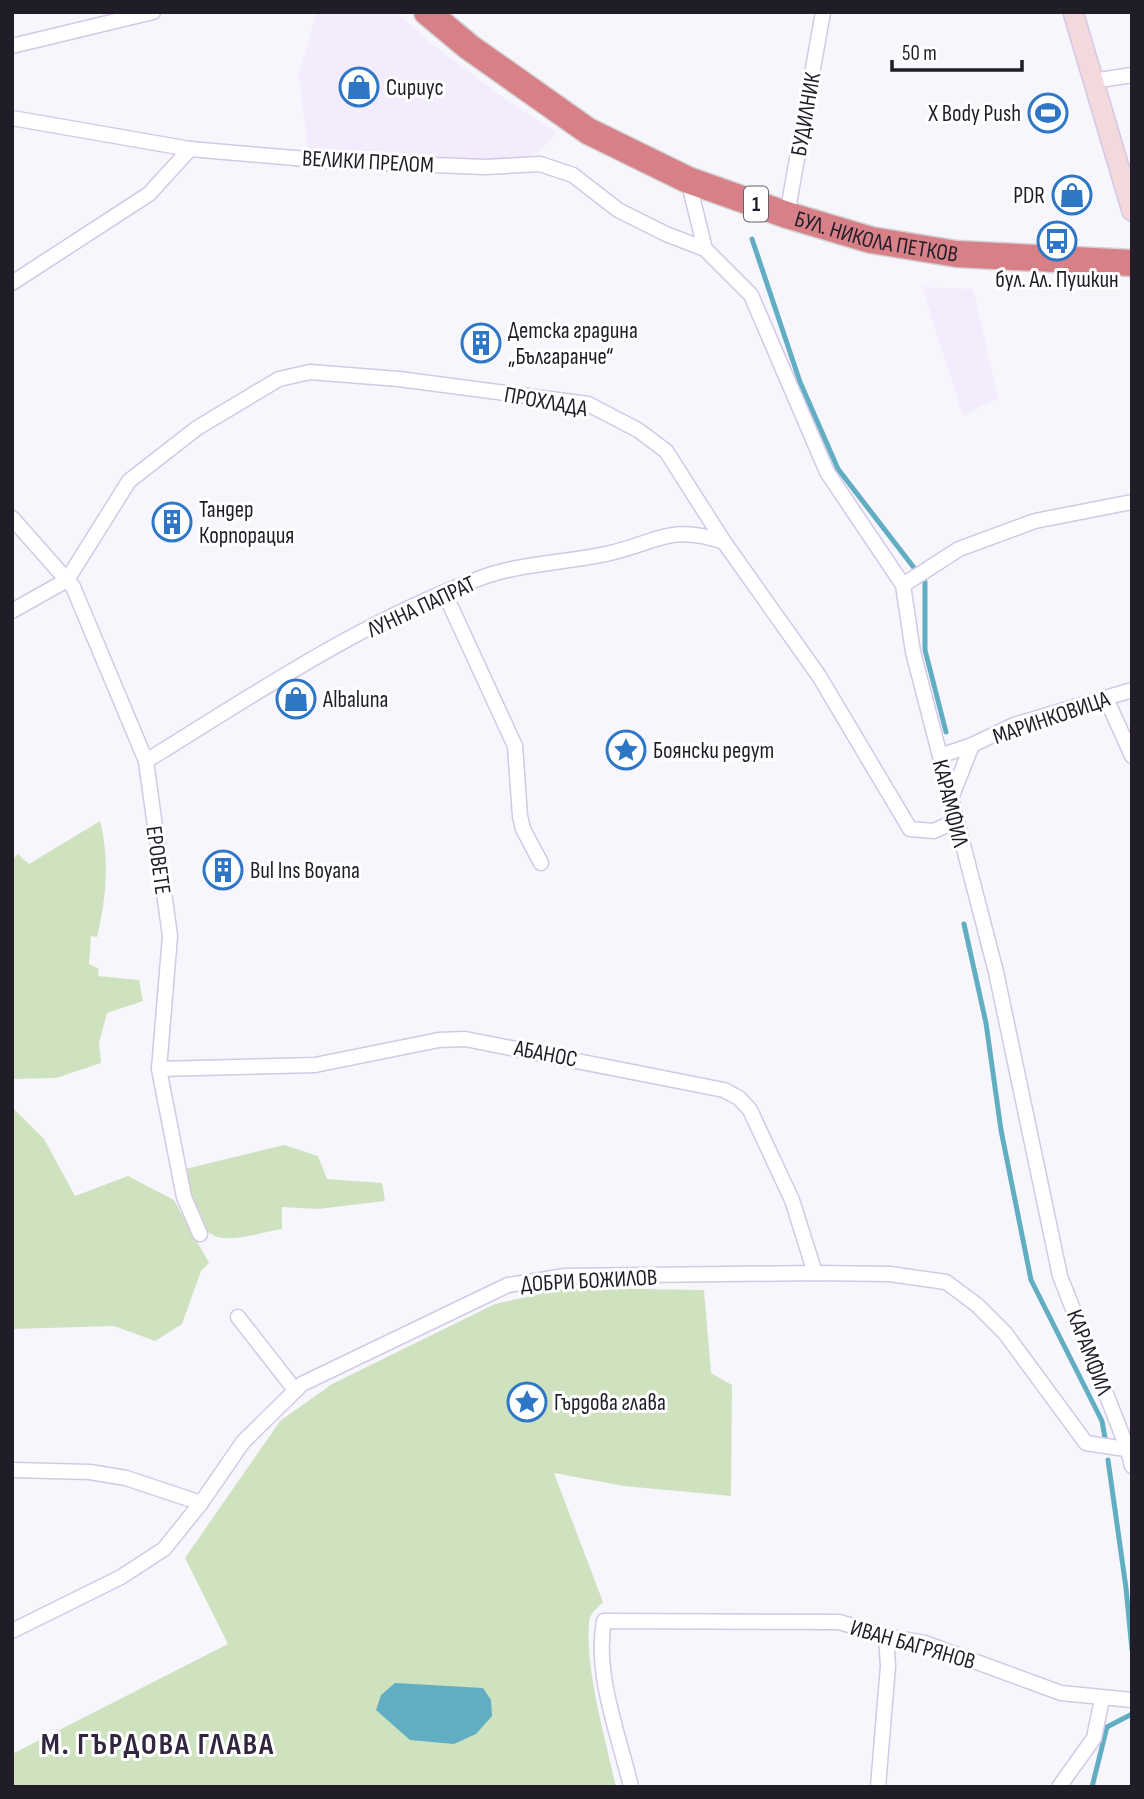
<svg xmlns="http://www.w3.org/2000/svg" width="1144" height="1799" font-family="'Sofia Sans Condensed',sans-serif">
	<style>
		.built { fill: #f2ecfc }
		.green { fill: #cfe2bf }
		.water { fill: #61aec3 }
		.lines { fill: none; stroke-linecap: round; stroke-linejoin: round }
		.stream { stroke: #61aec3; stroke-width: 5 }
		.street-casing { stroke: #d4c8e7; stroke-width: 17 }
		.secondary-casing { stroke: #d4c8e7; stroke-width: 22 }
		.highway-casing { stroke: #d3d2d4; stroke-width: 29 }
		.street { stroke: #fff; stroke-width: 14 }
		.secondary { stroke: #f3d9db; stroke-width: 19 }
		.highway { stroke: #d88087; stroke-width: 26 }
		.labels { text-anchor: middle; stroke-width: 6; stroke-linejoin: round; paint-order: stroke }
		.shield { fill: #fff; stroke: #646168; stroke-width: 2 }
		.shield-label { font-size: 21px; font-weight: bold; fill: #211d28 }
		.poi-label { font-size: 23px; fill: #211d28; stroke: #fff; text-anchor: start }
		.street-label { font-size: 23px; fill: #211d28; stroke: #fff }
		.district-label { font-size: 30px; font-weight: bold; letter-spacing: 2px; fill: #30263e; stroke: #fff }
	</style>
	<rect width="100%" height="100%" fill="#f8f6fd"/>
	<!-- built -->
	<g class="built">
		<polygon points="317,12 396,12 432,44 509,102 557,132 533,156 484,160 308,150 299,73"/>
		<polygon points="922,287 973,289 998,398 963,415"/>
	</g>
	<!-- green -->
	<g class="green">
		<path d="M100 821C110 858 106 901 97 937L91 936 89 964 99 969 98 976 139 980 143 1001 107 1013 99 1043 101 1063 56 1078 12 1079V860L18 854 29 864Z"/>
		<polygon points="12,1107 44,1139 75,1196 128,1176 174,1200 209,1263 201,1271 182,1324 155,1341 114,1326 12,1329"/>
		<path d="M284 1145 318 1156 327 1179 382 1183 385 1201 318 1209 282 1207V1229C264 1232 240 1240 222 1238 196 1236 189 1189 185 1169Z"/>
		<path d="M566 1288 704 1290 711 1373 732 1385 731 1496 624 1486 554 1473 603 1602C596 1609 589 1614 589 1624 585 1669 606 1741 616 1787H12V1754L228 1644 185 1558 280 1421 332 1384 495 1304Z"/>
	</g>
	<!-- water -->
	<polygon class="water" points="395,1683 483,1688 491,1700 492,1716 476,1734 454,1744 410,1740 376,1710 381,1695"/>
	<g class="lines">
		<!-- stream -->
		<g class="stream">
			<polyline points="752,239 800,382 838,469 925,582 925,650 946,732"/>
			<polyline points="964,924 986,1023 1001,1130 1031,1280 1102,1421 1105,1438"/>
			<polyline points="1108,1460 1126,1588 1132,1650"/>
			<polyline points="1092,1787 1107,1727 1132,1714"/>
		</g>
		<defs>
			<g id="street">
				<polyline points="12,46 153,12"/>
				<polyline points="1093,81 1132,75"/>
				<polyline points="12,118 190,149 330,161 485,167 540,164 573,175 618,210 666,234 705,249"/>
				<polyline points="688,180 705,249 751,295 827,472 903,585 913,652 996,972 1060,1276 1128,1450 1132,1466"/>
				<polyline points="787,215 823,12"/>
				<polyline points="12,283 149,194 190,149"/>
				<polyline points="12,518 73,587 146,761 170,936 159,1069 184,1197 200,1234"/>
				<polyline points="903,585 959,549 1035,521 1132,502"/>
				<polyline points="445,594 515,746 520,816 523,829 541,863"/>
				<polyline points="12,611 67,580 129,481 197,428 279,379 310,372 399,379 588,404 638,430 666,451 724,542 819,676 910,829 934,831 955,821"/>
				<polyline points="1106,698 1132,756"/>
				<polyline points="940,756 972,745"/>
				<path d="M146 761C255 694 365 619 486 576 520 564 569 562 606 554 657 543 670 523 724 542"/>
				<polyline points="950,801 972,745 1014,725 1132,690"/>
				<polyline points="159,1069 315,1065 439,1040 465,1039 724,1090 739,1098 750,1110 792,1200 815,1273"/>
				<polyline points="238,1317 295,1390"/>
				<polyline points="12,1470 90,1472 126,1478 201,1503"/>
				<polyline points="12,1631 121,1577 164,1549 201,1503 243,1442 302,1384 508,1285 565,1276 815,1273 890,1274 946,1282 977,1305 1005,1333 1086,1443 1132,1450"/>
				<path d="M631 1787C619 1735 594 1674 604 1621L839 1622 886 1636 925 1643 1061 1693 1132 1700"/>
				<polyline points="878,1787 888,1666 886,1636"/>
				<polyline points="1059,1787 1094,1738 1102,1699"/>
			</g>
			<polyline id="secondary" points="1073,12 1132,211"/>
			<g id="highway">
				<path id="s1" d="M427 12 469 47 588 131 688 180 787 215 871 240 957 254 1132 263"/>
			</g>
		</defs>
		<!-- street casing -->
		<use href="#street" class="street-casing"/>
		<!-- secondary casing -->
		<use href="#secondary" class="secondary-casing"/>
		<!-- highway casing -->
		<use href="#highway" class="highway-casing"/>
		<!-- street -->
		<use href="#street" class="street"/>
		<!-- secondary -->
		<use href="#secondary" class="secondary"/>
		<!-- highway -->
		<use href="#highway" class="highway"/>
	</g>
	<!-- icons -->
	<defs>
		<symbol id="shop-ring" viewBox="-11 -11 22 22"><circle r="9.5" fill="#fff" stroke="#2e76c6" stroke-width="1.5"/><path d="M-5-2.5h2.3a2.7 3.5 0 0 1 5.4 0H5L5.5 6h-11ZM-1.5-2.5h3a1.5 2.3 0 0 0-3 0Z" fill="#2e76c6"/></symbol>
		<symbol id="stadium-ring" viewBox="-11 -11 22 22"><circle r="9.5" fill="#fff" stroke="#2e76c6" stroke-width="1.5"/><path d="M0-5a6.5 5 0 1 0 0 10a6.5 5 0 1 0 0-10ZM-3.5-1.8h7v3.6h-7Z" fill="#2e76c6"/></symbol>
		<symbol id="bus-ring" viewBox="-11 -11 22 22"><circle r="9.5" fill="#fff" stroke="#2e76c6" stroke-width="1.5"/><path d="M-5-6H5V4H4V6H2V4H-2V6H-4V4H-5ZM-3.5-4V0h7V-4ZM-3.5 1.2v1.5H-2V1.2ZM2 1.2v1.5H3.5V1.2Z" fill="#2e76c6"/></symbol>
		<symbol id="building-ring" viewBox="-11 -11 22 22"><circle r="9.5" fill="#fff" stroke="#2e76c6" stroke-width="1.5"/><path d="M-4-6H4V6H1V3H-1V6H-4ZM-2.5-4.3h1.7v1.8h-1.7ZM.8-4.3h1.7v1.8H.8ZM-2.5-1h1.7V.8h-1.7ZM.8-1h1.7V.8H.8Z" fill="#2e76c6"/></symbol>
		<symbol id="sight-ring" viewBox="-11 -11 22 22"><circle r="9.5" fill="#fff" stroke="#2e76c6" stroke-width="1.5"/><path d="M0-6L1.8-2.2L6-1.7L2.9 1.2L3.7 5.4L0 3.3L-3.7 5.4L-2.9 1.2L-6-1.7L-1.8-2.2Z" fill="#2e76c6"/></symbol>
	</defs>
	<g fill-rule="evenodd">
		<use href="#shop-ring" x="337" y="65" width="44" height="44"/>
		<use href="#stadium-ring" x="1026" y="91" width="44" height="44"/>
		<use href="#shop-ring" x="1050" y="173" width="44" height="44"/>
		<use href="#bus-ring" x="1035" y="219" width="44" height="44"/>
		<use href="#building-ring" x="459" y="321" width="44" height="44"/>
		<use href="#building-ring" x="150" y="500" width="44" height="44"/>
		<use href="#shop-ring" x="274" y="677" width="44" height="44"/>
		<use href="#sight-ring" x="604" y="728" width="44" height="44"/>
		<use href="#building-ring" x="201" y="848" width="44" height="44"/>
		<use href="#sight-ring" x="505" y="1380" width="44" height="44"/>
	</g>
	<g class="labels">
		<!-- shield labels -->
		<rect class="shield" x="744" y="186.5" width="24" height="35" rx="5"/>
		<g class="shield-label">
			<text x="756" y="211">1</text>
		</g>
		<!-- poi labels -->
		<g class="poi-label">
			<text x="386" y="95">Сириус</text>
			<text x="1021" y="121" text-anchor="end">X Body Push</text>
			<text x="1045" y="203" text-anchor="end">PDR</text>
			<text x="1057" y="287" text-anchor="middle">бул. Ал. Пушкин</text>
			<text x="508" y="338">Детска градина<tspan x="508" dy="26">„Българанче“</tspan></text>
			<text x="199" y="517">Тандер<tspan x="199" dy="26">Корпорация</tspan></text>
			<text x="323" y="707">Albaluna</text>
			<text x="653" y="758">Боянски редут</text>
			<text x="250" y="878">Bul Ins Boyana</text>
			<text x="554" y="1410">Гърдова глава</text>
		</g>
		<!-- street labels -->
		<g class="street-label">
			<text transform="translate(805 114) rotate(-80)" y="8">БУДИЛНИК</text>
			<text transform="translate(368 161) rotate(3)" y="8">ВЕЛИКИ ПРЕЛОМ</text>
			<text dy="8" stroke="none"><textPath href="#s1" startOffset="509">БУЛ. НИКОЛА ПЕТКОВ</textPath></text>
			<text transform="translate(546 401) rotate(10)" y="8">ПРОХЛАДА</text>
			<text transform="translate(421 606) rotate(-25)" y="8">ЛУННА ПАПРАТ</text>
			<text transform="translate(1051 717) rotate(-19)" y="8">МАРИНКОВИЦА</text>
			<text transform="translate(951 803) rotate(76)" y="8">КАРАМФИЛ</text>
			<text transform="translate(159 860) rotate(82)" y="8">ЕРОВЕТЕ</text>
			<text transform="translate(546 1053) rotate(11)" y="8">АБАНОС</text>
			<text transform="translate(589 1280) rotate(-3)" y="8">ДОБРИ БОЖИЛОВ</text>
			<text transform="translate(1090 1352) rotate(69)" y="8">КАРАМФИЛ</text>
			<text transform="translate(913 1644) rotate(16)" y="8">ИВАН БАГРЯНОВ</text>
		</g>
		<!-- district labels -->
		<g class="district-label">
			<text x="158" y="1754">М. ГЪРДОВА ГЛАВА</text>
		</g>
	</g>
	<!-- border -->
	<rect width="1144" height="1799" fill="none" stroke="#211d28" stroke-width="28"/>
	<!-- scale -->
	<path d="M892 60v10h130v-10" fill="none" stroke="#211d28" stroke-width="3.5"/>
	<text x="902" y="60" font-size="21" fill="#211d28" stroke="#ffffff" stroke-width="5" paint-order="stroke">50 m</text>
</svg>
